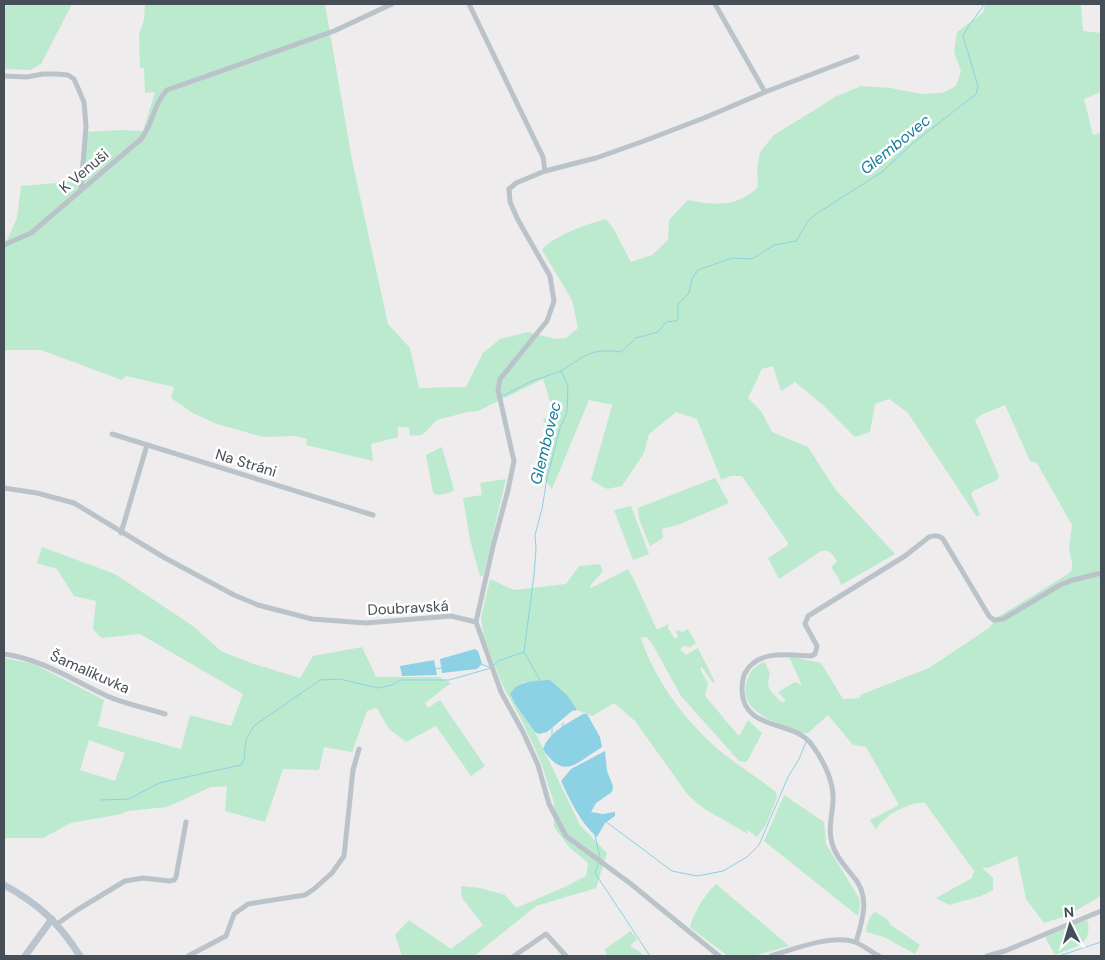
<svg xmlns="http://www.w3.org/2000/svg" width="1105" height="960" font-family="'DM Sans',sans-serif">
	<style>
		.green { fill: #bceace; fill-rule: evenodd }
		.water { fill: #8cd1e4 }
		.lines { fill: none; stroke-linecap: round; stroke-linejoin: round }
		.stream { stroke: #8cd1e4; stroke-width: 1 }
		.street { stroke: #bbc3ca; stroke-width: 5 }
		.secondary { stroke: #bac4cf; stroke-width: 7 }
		.labels { text-anchor: middle; stroke-width: 5; stroke-linejoin: round; paint-order: stroke }
		.street-label { font-size: 15px; fill: #464f57; stroke: #fff }
		.water-label { font-size: 16px; font-style: italic; fill: #177e99; stroke: #fff }
	</style>
	<rect width="100%" height="100%" fill="#eeecec"/>
	<!-- green -->
	<g class="green">
		<polygon points="4,4 72,4 41,64 30,70 4,69"/>
		<path d="M145 4H325L352 160 388 324 410 348 419 388 466 387 483 353 500 339 528 332 556 339 566 338 578 328 572 300 542 250C554 235 588 224 606 219L613 228 631 262 652 255 668 240 669 220 688 200C714 206 738 207 758 187L757 170 760 152 774 135 837 96 861 86 891 88 921 94 942 93 956 86 961 71 954 52 957 32 983 13 985 4H1081L1083 31 1101 33V92L1084 99 1093 135 1101 133V896L1066 916 1044 923 1026 899 1017 856 988 868 982 867 993 878V890L981 896 949 905 936 898 972 878 974 871 925 803C912 800 880 817 876 830L870 820 899 805 866 747 853 745 828 715 808 733H803C782 724 736 714 747 681 750 671 755 665 765 662L770 674C765 689 771 691 781 702H785V700L778 692 795 682 802 685 789 657H792L821 663 843 699 860 698V695L929 668 989 628 998 617 1068 574 1072 570V562L1069 550 1072 525 1037 463 1030 461 1005 405 981 415 975 420 999 476 997 480 973 491 971 494 980 514 977 517 908 413 889 399 875 404 870 432 855 437 824 406 795 382 781 391 773 366 762 369 748 398 761 411 772 432 808 447 835 489 895 554 841 585 839 579 831 567 837 562C833 553 827 547 818 553L779 579 768 558 787 546 788 543 742 476H731L722 479 723 484 697 419 676 412 649 434 644 453 622 486 607 489 591 480 612 406 613 405 589 400 552 489 544 478 547 428 543 419 554 414 543 379 478 411 468 412 437 420 422 435 410 436 409 427H398V437L371 444 373 461 306 445 307 439 294 436 263 437 217 424 193 413 171 398 174 387 126 376 122 380 41 350H4V241L7 240 17 218 21 186 80 181 85 132 123 130 143 131 155 92 145 93 144 68H140L139 35 144 20Z"/>
		<polygon points="442,447 454,490 449,493 436,495 433,492 426,455"/>
		<polygon points="715,478 729,503 678,525 662,529 663,538 650,546 639,519 638,508"/>
		<polygon points="506,479 484,572 483,575 480,576 470,540 463,498 482,495 480,483"/>
		<polygon points="631,506 649,554 633,560 614,510"/>
		<path d="M42 547 115 574 193 626 221 651 251 663 300 678 313 656 362 647 376 677H439L451 683 425 703 428 708 440 700 485 766 471 776 436 726 406 742 389 729 377 708 367 711 352 752 324 747 319 770 283 769 265 822 225 811 227 786 211 787 167 807 127 811 121 814 71 823 43 838H4V658L34 664 104 700 98 726 181 749 190 715 231 726 243 694 140 634 101 638 93 629 96 601 74 596 57 569 37 563ZM89 740 125 753 115 781 80 770Z"/>
		<path d="M600 564 603 571 590 586 591 588 628 569 635 582 656 628 658 629 669 624 668 628 675 639 678 636 676 632 677 630 683 632 688 629 696 643 691 647 683 646 680 649 686 655 698 648 715 682 713 683 702 667 700 669 708 683 705 696 738 735H740L748 720 762 733 748 760 745 762 739 761 681 696 654 647 647 637 641 638C654 678 681 715 711 743 731 762 755 775 776 792L777 797 766 825 757 837 747 829 748 834 703 808 688 795 635 721 614 703 592 716 577 710 567 696 524 682 513 690 510 694 515 704 535 732 580 825 607 853 596 888 536 906 474 956H402L395 935 409 920 451 949 483 925 462 898 461 886 480 888 505 895 516 908 567 886 586 876 588 863 570 848 554 827V803L541 762 522 721 502 684 484 637 481 618 490 579 514 590 566 584 579 566Z"/>
		<polygon points="784,795 824,822 826,844 859,898 860,905 858,916 764,841"/>
		<path d="M716 884 789 946 753 956H728L691 928 690 926C696 909 703 897 716 884Z"/>
		<path d="M875 912 887 919 891 925 920 945 915 954 884 937 866 932C867 925 869 916 875 912Z"/>
		<path d="M1086 920 1088 922C1092 947 1072 947 1055 955L1045 937Z"/>
		<polygon points="631,931 637,939 631,945 631,947 639,951 643,956 607,956 605,949"/>
	</g>
	<!-- water -->
	<g class="water">
		<polygon points="475,649 478,651 482,664 477,669 442,673 440,659"/>
		<polygon points="434,660 437,675 402,676 400,666"/>
		<path d="M550 680 568 696 577 710 572 711 547 732 539 734 535 732 515 704 510 694C518 680 536 681 550 680Z"/>
		<path d="M583 714H587L600 737 602 747C576 763 564 781 543 749 549 732 568 723 583 714Z"/>
		<path d="M605 751 607 771 613 786 612 792 596 803 591 812 603 814 615 812V816L605 823 597 837C580 822 571 802 561 781L571 769Z"/>
	</g>
	<g class="lines">
		<!-- stream -->
		<g class="stream">
			<polyline points="501,395 505,395 532,381 561,371"/>
			<polyline points="481,664 489,667"/>
			<polyline points="494,665 498,661 524,652"/>
			<polyline points="434,669 443,668"/>
			<path d="M540 680 524 652 534 575 536 549 535 535 542 509 547 478 560 428 567 412 568 386 561 371C586 355 590 348 621 352L636 338 658 332 666 322 676 321 678 319V304L689 293 692 279 698 270 732 258 752 259 774 245 796 241 808 221 816 214 882 172 913 143 976 94 978 86 963 36C968 25 978 15 984 4"/>
			<polyline points="552,727 552,736"/>
			<polyline points="562,729 563,723"/>
			<polyline points="101,800 129,799 159,783 241,765 244,760 246,739 254,726 320,680 340,679 378,688 392,685 400,680 449,680 491,668"/>
			<polyline points="605,821 672,871 697,876 723,871 747,857 759,845 788,777 799,759 806,742"/>
			<polyline points="595,835 600,858"/>
			<polyline points="599,862 595,873 650,956"/>
			<polyline points="1059,956 1101,942"/>
		</g>
		<!-- street -->
		<g class="street">
			<polyline points="469,4 543,157 545,171 516,183 509,189 510,202 518,220 550,276 554,301 547,321 500,379 498,390 514,461 508,490 493,546 476,622"/>
			<polyline points="715,4 765,92"/>
			<polyline points="4,76 27,77 43,74 56,74 68,75 74,79 84,102 86,126 81,189"/>
			<polyline points="545,171 596,158 644,141 704,118 765,92 857,57"/>
			<path d="M4 245 31 233 141 139C153 125 153 104 167 90L334 31 392 4"/>
			<polyline points="112,434 373,515"/>
			<polyline points="4,488 37,493 74,503 165,558 234,595 258,605 312,619 366,623 451,616 476,622 501,692 523,732 538,765 549,804 566,836 631,884 719,956"/>
			<polyline points="121,533 147,445"/>
			<path d="M4 654C44 660 70 679 107 696 125 704 146 708 165 714"/>
			<polyline points="57,924 77,910 125,881 143,878 169,881 174,880 176,877 186,822"/>
			<path d="M856 942C863 919 871 895 852 875 844 865 835 855 832 843 828 829 832 816 833 801 834 782 824 761 812 745 794 719 744 732 742 691 742 685 742 679 745 673 758 649 789 655 811 656L815 654 817 646 805 624 808 616 905 556 929 537C934 535 939 535 943 539L989 616 994 620 1003 619 1060 585 1073 580 1101 573"/>
			<polyline points="188,956 226,936 234,914 248,904 305,895 314,889 332,873 344,856 353,770 359,749"/>
			<polyline points="514,956 546,934 566,956"/>
			<path d="M771 956C794 949 832 934 855 942 863 945 871 952 879 956"/>
			<polyline points="987,956 1005,951 1101,911"/>
		</g>
		<!-- secondary -->
		<g class="secondary">
			<path d="M4 885C39 904 59 923 80 956"/>
			<polyline points="25,956 52,919"/>
		</g>
	</g>
	<g class="labels">
		<!-- street labels -->
		<g class="street-label">
			<text transform="translate(84 171) rotate(-40)" y="5">K Venuši</text>
			<text transform="translate(246 463) rotate(17)" y="5">Na Stráni</text>
			<text transform="translate(408 608) rotate(-3)" y="5">Doubravská</text>
			<text transform="translate(90 672) rotate(24)" y="5">Šamalikuvka</text>
		</g>
		<!-- water labels -->
		<g class="water-label">
			<text transform="translate(895 144) rotate(-39)" y="6">Glembovec</text>
			<text transform="translate(545 443) rotate(-76)" y="6">Glembovec</text>
		</g>
	</g>
	<!-- border -->
	<rect width="1105" height="960" fill="none" stroke="#464f57" stroke-width="10"/>
	<!-- north arrow -->
	<g transform="translate(1070 925) rotate(355)" stroke="#ffffff" stroke-width="4" paint-order="stroke">
	<path d="M0-4L9 19L0 12L-9 19Z" fill="#464f57"/>
	<text y="-8" font-size="14" font-weight="bold" text-anchor="middle" fill="#464f57">N</text>
	</g>
</svg>
